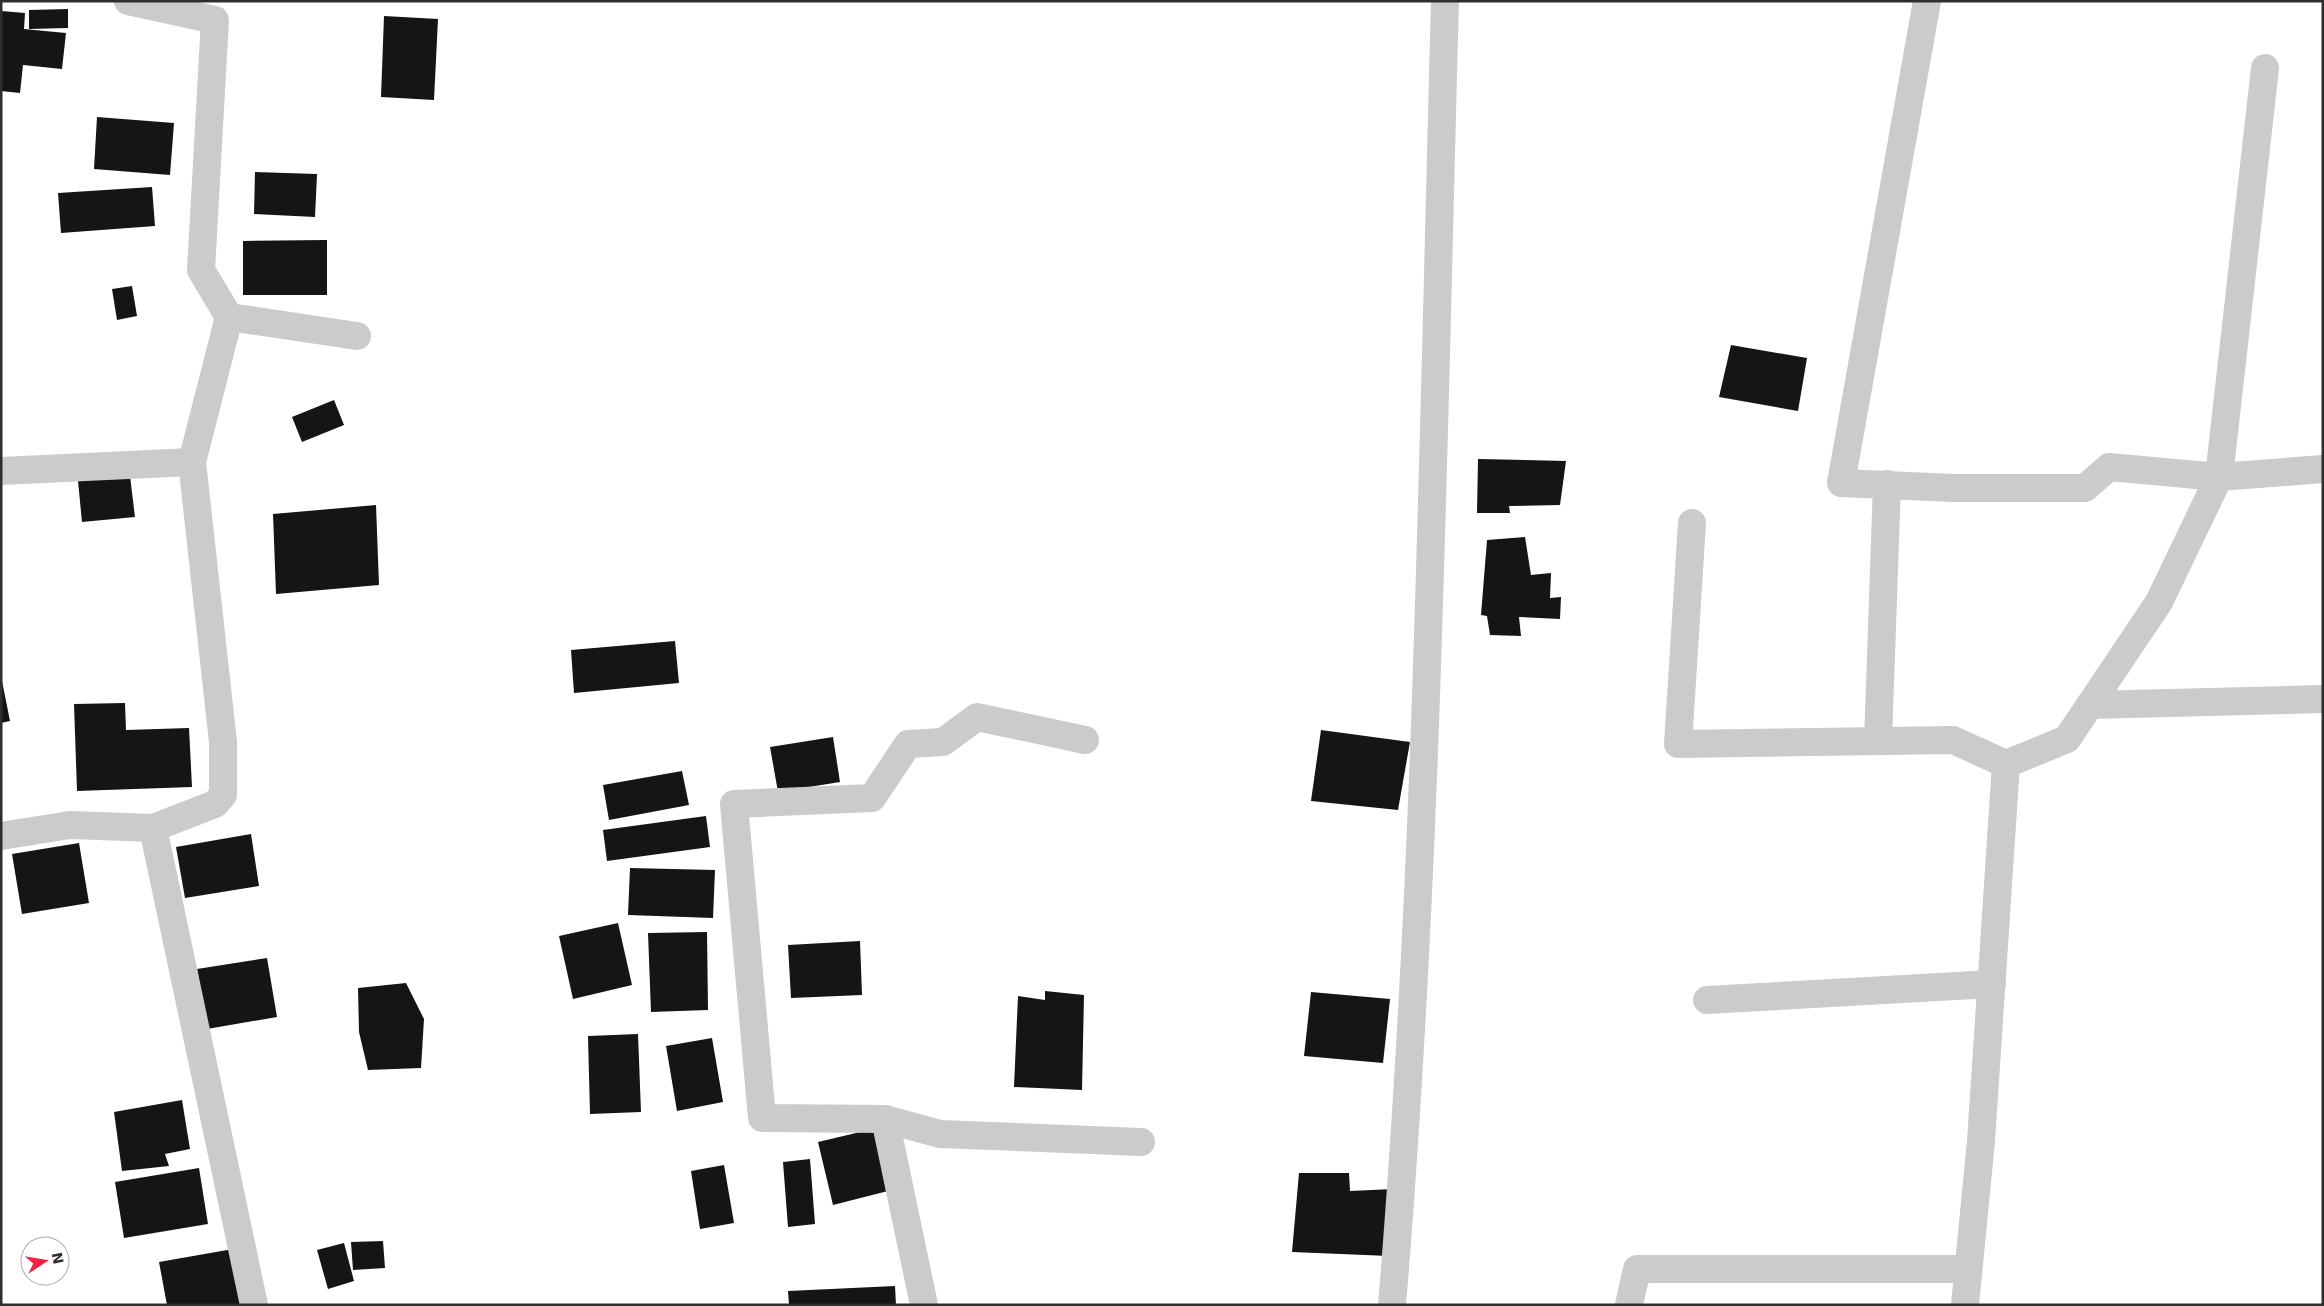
<svg xmlns="http://www.w3.org/2000/svg" width="2324" height="1306" font-family="'DejaVu Sans',sans-serif">
	<style>
		.building { fill: #151515 }
		.lines { fill: none; stroke-linecap: round; stroke-linejoin: round }
		.minor { stroke: #cbcbcb; stroke-width: 28 }
	</style>
	<rect width="100%" height="100%" fill="#fff"/>
	<!-- building -->
	<g class="building">
		<polygon points="68,9 68,28 29,29 29,10"/>
		<polygon points="1,11 25,13 24,29 66,33 62,69 23,65 20,93 1,91"/>
		<polygon points="384,16 438,19 434,100 381,97"/>
		<polygon points="97,117 174,123 170,175 94,169"/>
		<polygon points="255,172 317,174 315,217 254,214"/>
		<polygon points="152,187 155,226 61,233 58,193"/>
		<polygon points="327,240 327,295 243,295 243,241"/>
		<polygon points="132,286 137,316 117,320 112,289"/>
		<polygon points="1731,345 1807,358 1798,411 1719,397"/>
		<polygon points="334,400 344,425 302,442 292,417"/>
		<polygon points="1478,459 1566,461 1560,505 1509,506 1510,513 1477,513"/>
		<polygon points="130,476 135,517 82,522 78,481"/>
		<polygon points="376,505 379,585 276,594 273,514"/>
		<polygon points="1525,537 1531,575 1551,573 1550,598 1561,597 1560,619 1519,617 1521,636 1490,635 1487,616 1481,615 1487,540"/>
		<polygon points="675,641 679,683 574,693 571,650"/>
		<polygon points="1,676 10,721 1,723"/>
		<polygon points="125,703 126,730 189,728 192,787 77,791 74,704"/>
		<polygon points="1321,730 1410,742 1398,810 1311,801"/>
		<polygon points="833,737 840,782 778,792 770,747"/>
		<polygon points="682,771 689,805 609,820 603,785"/>
		<polygon points="706,816 710,847 607,861 603,830"/>
		<polygon points="251,834 259,886 185,898 176,847"/>
		<polygon points="79,843 89,903 22,914 12,854"/>
		<polygon points="630,868 715,870 713,918 628,915"/>
		<polygon points="618,923 632,985 573,999 559,936"/>
		<polygon points="707,932 708,1010 651,1012 648,933"/>
		<polygon points="860,941 862,995 791,998 788,945"/>
		<polygon points="267,958 277,1017 207,1029 197,969"/>
		<polygon points="406,983 424,1019 421,1068 368,1070 359,1032 358,988"/>
		<polygon points="1045,991 1084,995 1082,1090 1014,1087 1018,996 1045,1000"/>
		<polygon points="1311,992 1390,999 1383,1063 1304,1056"/>
		<polygon points="638,1034 641,1112 590,1114 588,1036"/>
		<polygon points="712,1038 723,1102 677,1111 666,1046"/>
		<polygon points="182,1100 190,1149 165,1154 169,1166 122,1171 114,1112"/>
		<polygon points="873,1129 888,1191 833,1205 818,1142"/>
		<polygon points="810,1159 815,1224 788,1227 783,1162"/>
		<polygon points="724,1165 734,1223 700,1229 691,1171"/>
		<polygon points="199,1168 208,1224 124,1238 115,1182"/>
		<polygon points="1299,1173 1349,1173 1350,1191 1393,1189 1389,1256 1292,1252"/>
		<polygon points="383,1241 385,1268 353,1270 351,1242"/>
		<polygon points="344,1243 354,1281 328,1289 317,1250"/>
		<polygon points="233,1249 242,1305 167,1305 159,1262"/>
		<polygon points="895,1286 896,1305 789,1305 788,1291"/>
	</g>
	<g class="lines">
		<!-- minor -->
		<g class="minor">
			<polyline points="128,1 215,20 201,270 229,317 357,336"/>
			<polyline points="1927,1 1841,483 1953,488 2085,488 2109,467 2219,477 2159,602 2067,739 2006,764 1981,1141 1965,1305"/>
			<polyline points="2265,68 2219,477 2323,469"/>
			<polyline points="1,471 192,462"/>
			<polyline points="1692,523 1678,744 1953,740 2006,764"/>
			<polyline points="2090,705 2323,699"/>
			<polyline points="1878,741 1887,484"/>
			<polyline points="153,828 254,1305"/>
			<polyline points="1,836 70,825 153,828 215,804 223,795 223,742 192,462 229,317"/>
			<polyline points="1707,1000 1992,984"/>
			<polyline points="885,1119 940,1134 1141,1142"/>
			<polyline points="924,1305 885,1119 762,1118 734,804 872,798 908,744 943,742 977,717 1085,740"/>
			<path d="M1392 1305C1428 871 1433 436 1445 1"/>
			<polyline points="1629,1305 1637,1269 1968,1269"/>
		</g>
	</g>
	<!-- border -->
	<rect width="2324" height="1306" fill="none" stroke="#2e2e2e" stroke-width="5"/>
	<!-- north arrow -->
	<g transform="translate(45 1261) rotate(78)"><circle r="24" fill="#ffffff" stroke="#ababab"/>
	<path d="M0-4L9 19L0 12L-9 19Z" fill="#f22340"/>
	<text y="-8" font-size="14" font-weight="bold" text-anchor="middle" fill="#2e2e2e">N</text>
	</g>
</svg>
